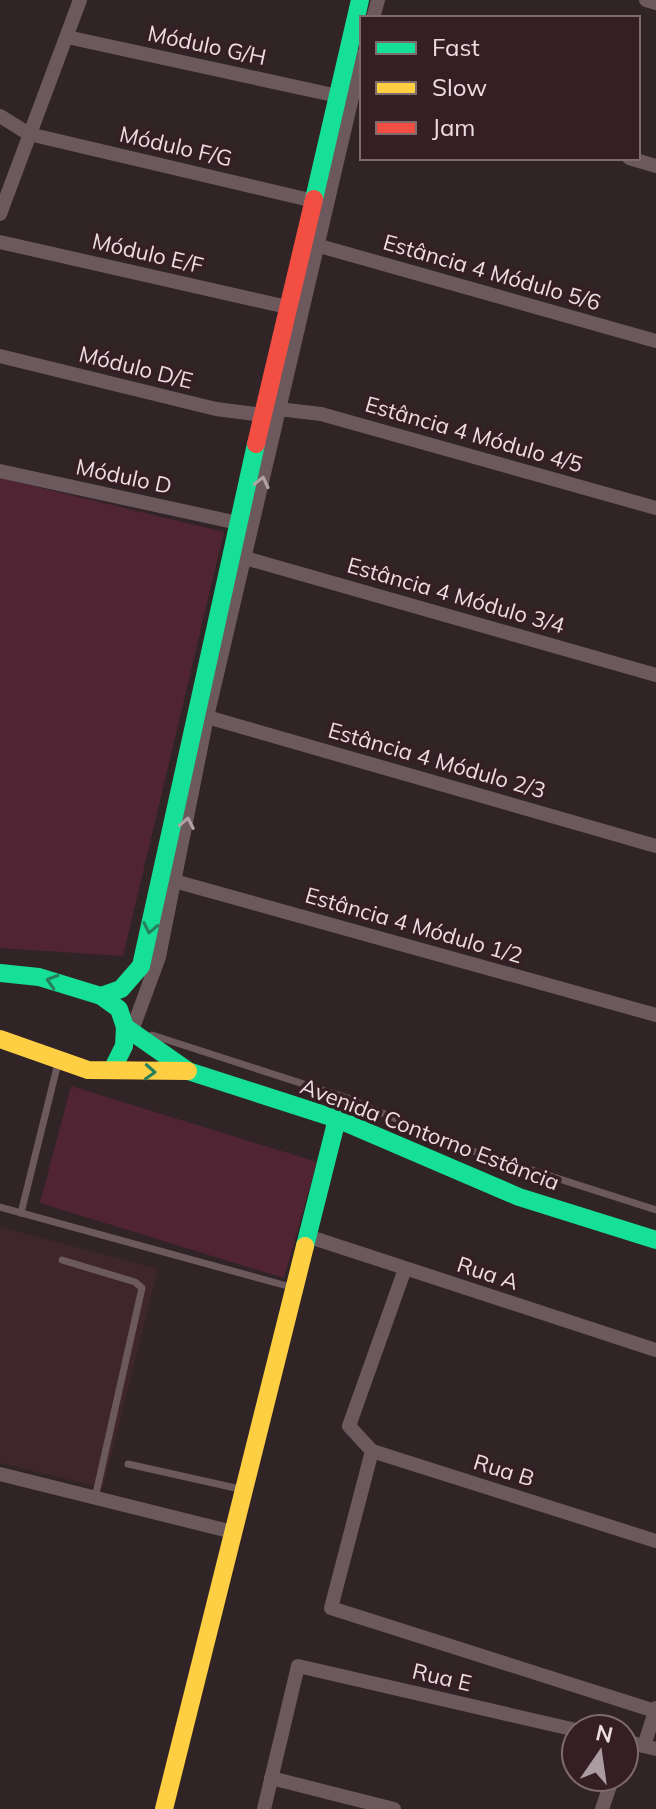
<svg xmlns="http://www.w3.org/2000/svg" width="656" height="1809" font-family="Mulish,sans-serif">
	<style>
		.built { fill: #3f252c }
		.green { fill: #512433 }
		.lines { fill: none; stroke-linecap: round; stroke-linejoin: round }
		.lane { stroke: #6b595e; stroke-width: 7 }
		.street { stroke: #6b595e; stroke-width: 14 }
		.fast { stroke: #16e098; stroke-width: 18 }
		.slow { stroke: #ffcf43; stroke-width: 18 }
		.jam { stroke: #f24e42; stroke-width: 18 }
		.oneway { stroke: #b2a2a6 }
		.oneway2 { stroke: #26805e }
		.labels { text-anchor: middle; stroke-width: 7; stroke-linejoin: round; paint-order: stroke }
		.street-label { font-size: 22px; fill: #ecdde1; stroke: #351f25 }
	</style>
	<rect width="100%" height="100%" fill="#302427"/>
	<!-- built -->
	<polygon class="built" points="0,1227 158,1269 103,1488 0,1463"/>
	<!-- green -->
	<g class="green">
		<polygon points="0,478 224,532 123,956 0,948"/>
		<polygon points="71,1086 317,1162 284,1278 40,1203"/>
	</g>
	<g class="lines">
		<!-- lane -->
		<g class="lane">
			<polyline points="152,1035 347,1098 469,1150 656,1210"/>
			<polyline points="0,1207 291,1287"/>
			<polyline points="21,1213 58,1063"/>
			<polyline points="62,1260 135,1282 142,1288 95,1498"/>
			<polyline points="128,1464 240,1489"/>
		</g>
		<!-- street -->
		<g class="street">
			<polyline points="646,0 656,3"/>
			<polyline points="373,18 378,0"/>
			<polyline points="67,37 338,96"/>
			<polyline points="0,116 29,134 314,201"/>
			<polyline points="629,158 656,166"/>
			<polyline points="0,214 80,0"/>
			<polyline points="0,242 287,307"/>
			<polyline points="316,245 656,341"/>
			<polyline points="0,356 216,409 263,415 278,409 321,414 656,508"/>
			<polyline points="0,471 238,523 242,530"/>
			<polyline points="245,558 656,675"/>
			<polyline points="207,717 656,846"/>
			<polyline points="167,879 656,1015"/>
			<polyline points="125,1027 134,1025 159,957 207,717 362,55"/>
			<polyline points="307,1236 656,1350"/>
			<polyline points="405,1269 349,1426 372,1451 656,1541"/>
			<polyline points="372,1451 331,1608 655,1711"/>
			<polyline points="0,1474 233,1532"/>
			<polyline points="624,1741 656,1749"/>
			<polyline points="644,1746 656,1708"/>
			<polyline points="271,1778 394,1809"/>
			<polyline points="264,1809 298,1666 576,1730"/>
			<polyline points="602,1809 613,1777"/>
		</g>
		<!-- fast -->
		<g class="fast">
			<polyline points="314,199 360,0"/>
			<polyline points="0,973 39,977 101,996 119,1009 125,1027 188,1071 337,1119 519,1197 656,1240"/>
			<polyline points="101,996 121,989 141,966 256,444"/>
			<polyline points="112,1070 124,1046 125,1027"/>
			<polyline points="305,1246 337,1119"/>
		</g>
		<!-- slow -->
		<g class="slow">
			<polyline points="0,1039 88,1070 188,1071"/>
			<polyline points="164,1809 305,1246"/>
		</g>
		<!-- jam -->
		<polyline class="jam" points="256,444 314,199"/>
	</g>
	<!-- one-way arrows -->
	<defs><path id="oneway-chevron" d="M-2-3.5L2.5 0L-2 3.5" fill="none" stroke-width="1.6" stroke-linecap="round" stroke-linejoin="round" transform="scale(2)"/></defs>
	<g class="oneway">
		<use href="#oneway-chevron" transform="translate(262 482) rotate(-77)"/>
		<use href="#oneway-chevron" transform="translate(187 823) rotate(-79)"/>
	</g>
	<g class="oneway2">
		<use href="#oneway-chevron" transform="translate(150 928) rotate(102)"/>
		<use href="#oneway-chevron" transform="translate(52 981) rotate(-163)"/>
		<use href="#oneway-chevron" transform="translate(150 1072) rotate(3)"/>
	</g>
	<g class="labels">
		<!-- street labels -->
		<g class="street-label">
			<text transform="translate(207 45) rotate(12)" y="8">Módulo G/H</text>
			<text transform="translate(176 146) rotate(13)" y="8">Módulo F/G</text>
			<text transform="translate(148 253) rotate(13)" y="8">Módulo E/F</text>
			<text transform="translate(492 272) rotate(16)" y="8">Estância 4 Módulo 5/6</text>
			<text transform="translate(136 367) rotate(14)" y="8">Módulo D/E</text>
			<text transform="translate(474 434) rotate(16)" y="8">Estância 4 Módulo 4/5</text>
			<text transform="translate(124 476) rotate(12)" y="8">Módulo D</text>
			<text transform="translate(456 595) rotate(16)" y="8">Estância 4 Módulo 3/4</text>
			<text transform="translate(437 760) rotate(16)" y="8">Estância 4 Módulo 2/3</text>
			<text transform="translate(414 925) rotate(16)" y="8">Estância 4 Módulo 1/2</text>
			<text transform="translate(430 1134) rotate(21)" y="8">Avenida Contorno Estância</text>
			<text transform="translate(488 1273) rotate(18)" y="8">Rua A</text>
			<text transform="translate(504 1470) rotate(17)" y="8">Rua B</text>
			<text transform="translate(442 1677) rotate(13)" y="8">Rua E</text>
		</g>
	</g>
	<!-- legend -->
	<rect x="360" y="16" width="280" height="144" fill="#351f25" stroke="#7e6b70" stroke-width="2"/>
	<rect x="376" y="42" width="40" height="12" fill="#16e098" stroke="#7e6b70" stroke-width="2"/>
	<text x="432" y="56" font-size="24" fill="#ecdde1">Fast</text>
	<rect x="376" y="82" width="40" height="12" fill="#ffcf43" stroke="#7e6b70" stroke-width="2"/>
	<text x="432" y="96" font-size="24" fill="#ecdde1">Slow</text>
	<rect x="376" y="122" width="40" height="12" fill="#f24e42" stroke="#7e6b70" stroke-width="2"/>
	<text x="432" y="136" font-size="24" fill="#ecdde1">Jam</text>
	<!-- north arrow -->
	<g transform="translate(600 1753) rotate(13)"><circle r="38" fill="#351f25" stroke="#7e6b70" stroke-width="2"/>
	<path d="M0-6L14 30L0 20L-14 30Z" fill="#aa9ca0"/>
	<text y="-12" font-size="22" font-weight="bold" text-anchor="middle" fill="#ecdde1">N</text>
	</g>
</svg>
